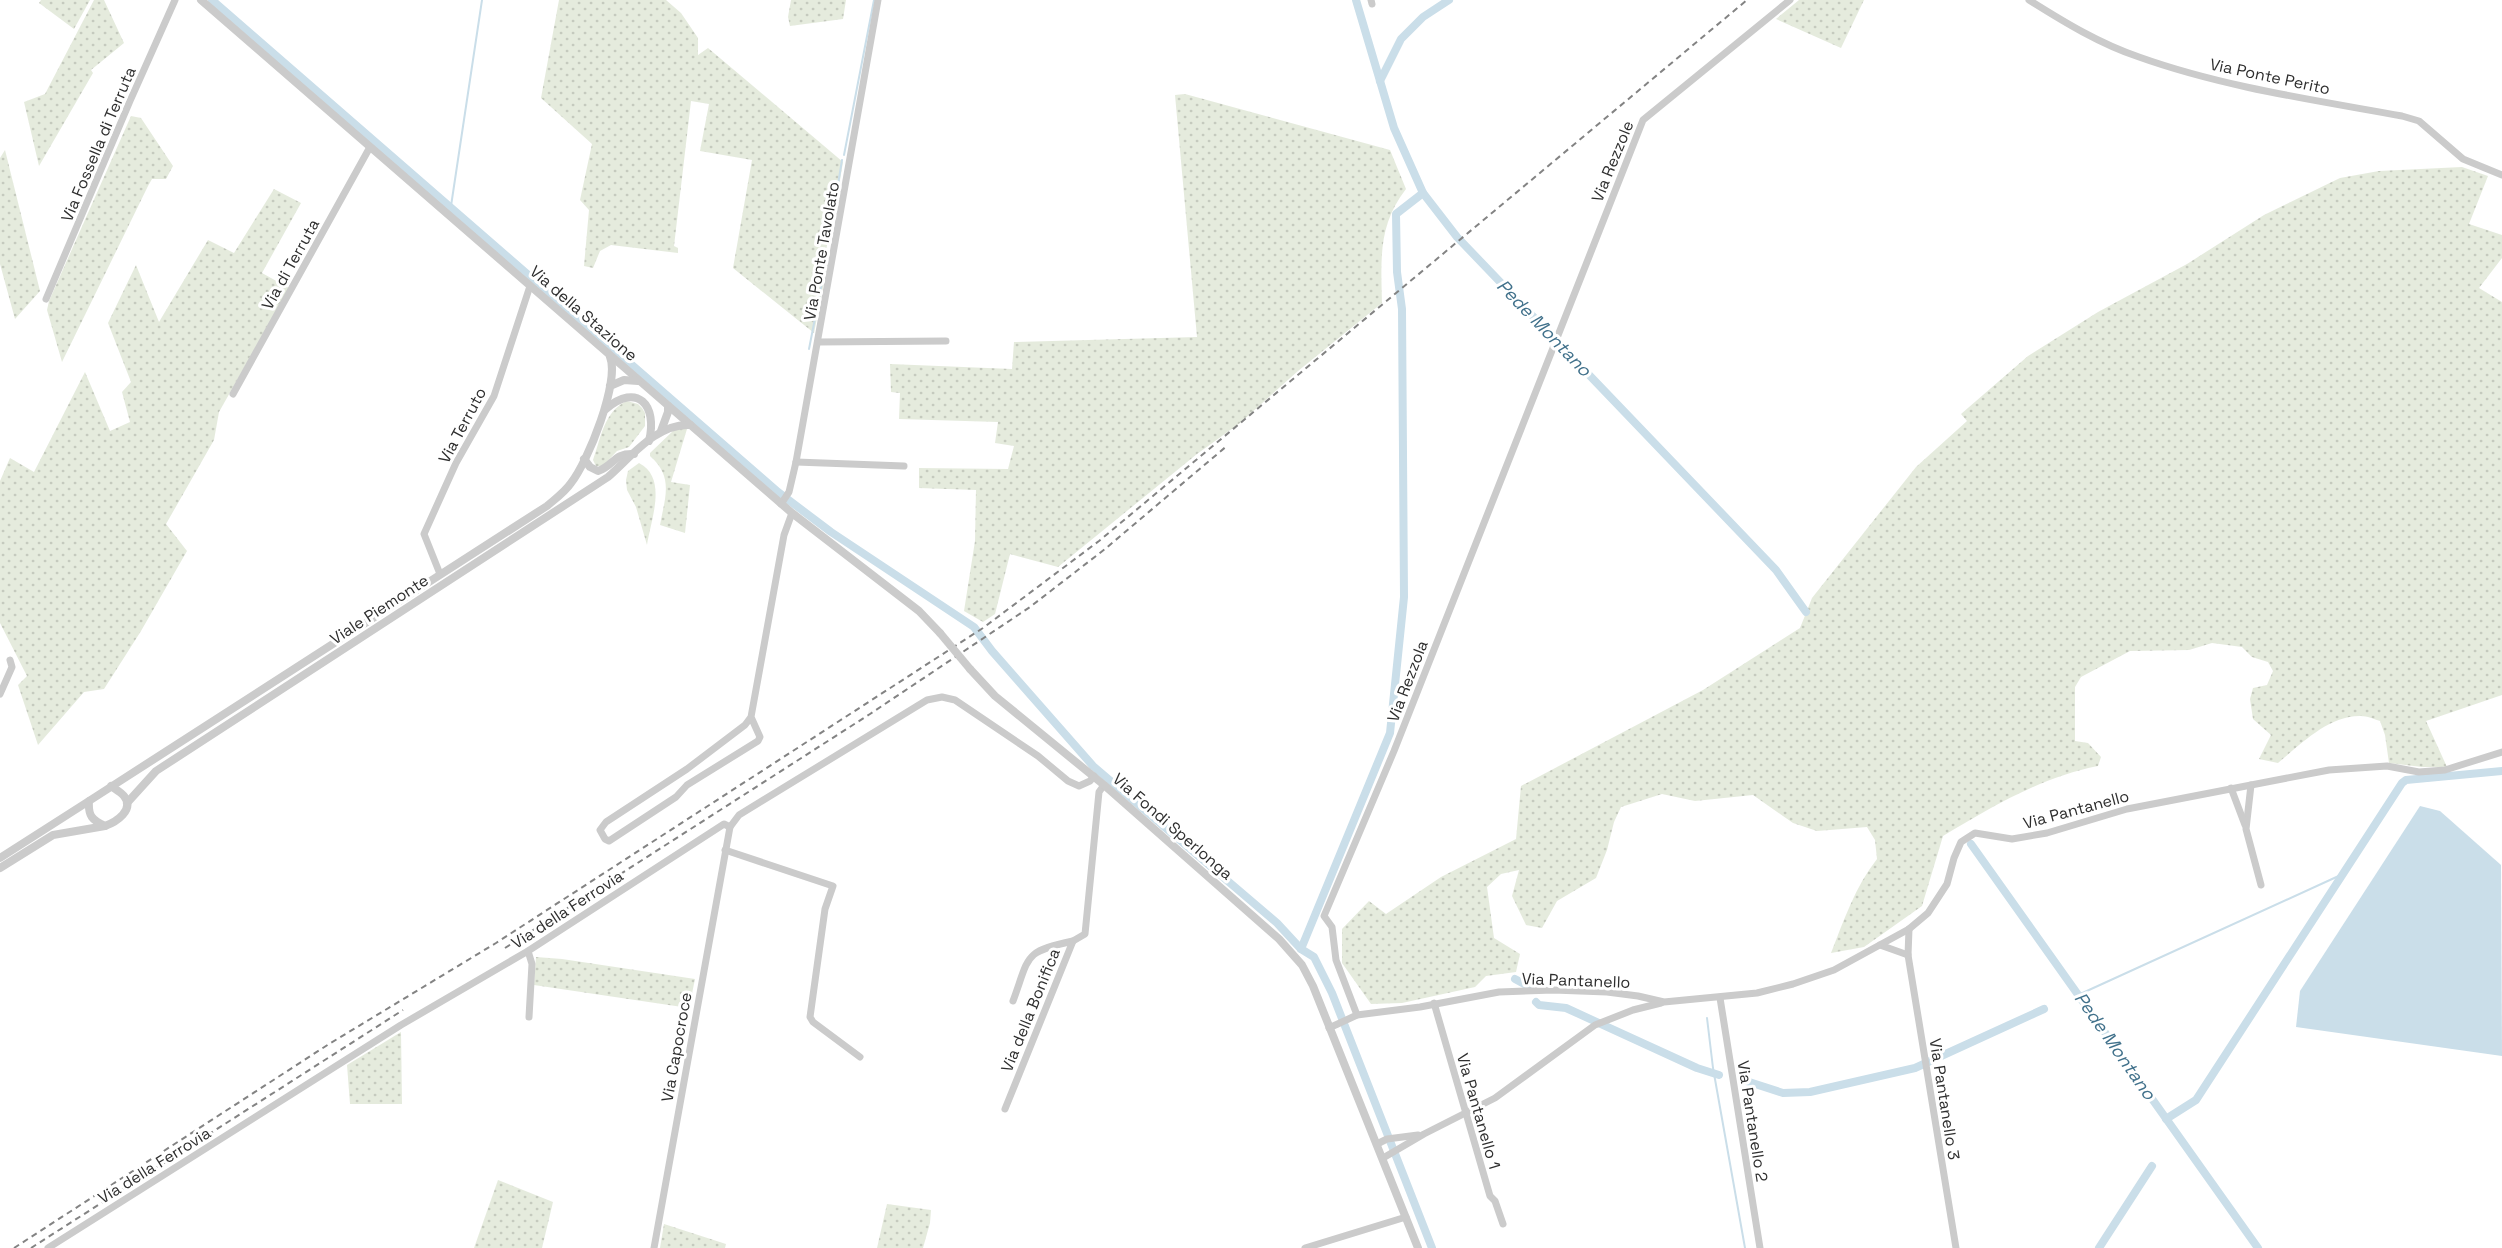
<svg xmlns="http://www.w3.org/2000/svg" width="2502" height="1248" font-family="'Space Grotesk',sans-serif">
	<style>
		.grass { fill: url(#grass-dots) }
		.water { fill: #cadee9 }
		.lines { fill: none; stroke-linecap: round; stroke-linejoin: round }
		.stream { stroke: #cadee9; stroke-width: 2 }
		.canal { stroke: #cadee9; stroke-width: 8 }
		.minor { stroke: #cbcbcb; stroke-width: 7 }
		.tertiary { stroke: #cbcbcb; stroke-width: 8 }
		.rail { stroke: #838383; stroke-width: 2; stroke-dasharray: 6 4.5; stroke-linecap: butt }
		.tertiary-bridge { stroke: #cbcbcb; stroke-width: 8 }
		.labels { text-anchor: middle; stroke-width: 6; stroke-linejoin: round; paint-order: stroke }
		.street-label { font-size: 16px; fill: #2e2e2e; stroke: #fff }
		.water-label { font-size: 18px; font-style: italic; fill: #41718b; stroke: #fff }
	</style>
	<defs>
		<pattern id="grass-dots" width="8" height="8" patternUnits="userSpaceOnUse" patternTransform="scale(1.5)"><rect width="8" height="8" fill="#e5ebdd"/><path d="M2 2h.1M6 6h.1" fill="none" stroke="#c5cabe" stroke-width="1.8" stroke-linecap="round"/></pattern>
	</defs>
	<rect width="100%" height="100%" fill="#fff"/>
	<!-- grass -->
	<g class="grass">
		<polygon points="41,0 90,0 74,29 39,3"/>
		<polygon points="94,0 104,0 124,43 91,70 93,73 39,166 24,102 45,94"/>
		<polygon points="559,0 666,0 681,13 698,38 698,55 708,48 843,162 832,228 830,228 825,257 828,262 814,333 733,268 752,160 700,151 709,104 691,101 674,246 678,248 678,253 611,245 600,251 593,268 584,266 589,210 580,200 592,144 541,98"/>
		<polygon points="791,0 846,0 843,19 790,26 788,17"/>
		<polygon points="1799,0 1864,0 1841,48 1776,19"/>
		<path d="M1185 94 1390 150 1406 189C1378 225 1381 259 1382 303L1298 371 1240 423 1197 454 1058 567 1010 554 995 614 983 622 964 611 975 541 976 490 919 488V468L1008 469 1014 446 995 443 998 422 899 419 900 393 891 392 890 364 1012 369 1014 342 1197 337 1175 95Z"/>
		<polygon points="131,116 141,118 173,166 166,179 152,179 148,186 62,362 47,310 49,301"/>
		<polygon points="5,150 40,291 15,319 0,264 0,158"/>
		<path d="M2462 167 2488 176 2469 224 2502 235V258L2479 288 2502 302V695L2426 721 2447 767H2422L2389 763 2385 735 2380 721C2374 719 2367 716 2361 716 2329 715 2301 744 2278 763L2259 759 2271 735 2253 719 2250 699 2253 688 2267 685 2273 671 2268 662 2252 657 2242 647 2212 643 2189 650 2130 651 2081 677 2075 687V741L2088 743 2101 757 2098 766C2041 777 1992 807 1943 836L1922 906 1864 947 1831 953C1844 920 1855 887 1877 859L1875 840 1867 827 1817 831 1793 823 1753 795 1695 801 1662 794 1621 807 1614 822 1607 850 1596 878 1557 901 1542 928 1526 925 1512 896 1519 870 1501 874 1487 887 1494 938 1520 954 1516 972 1486 976 1475 987 1402 1003 1371 1004 1342 963V929L1369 901 1386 914 1441 877 1516 839 1521 786 1703 690 1800 628 1812 598 1916 467 1967 421 1961 414 2028 356 2098 312 2187 264 2264 215 2340 178 2379 171Z"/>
		<polygon points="274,189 301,203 262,273 289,288 219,412 214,440 166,524 187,551 141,631 104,689 84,692 38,745 18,685 27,676 0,623 0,481 10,458 34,472 85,372 110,431 130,422 122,392 131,382 108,323 136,265 159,322 208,240 234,253"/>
		<path d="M627 401 638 404 642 408 645 413V426L629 447 617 451 603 466H596L593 460C601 438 604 411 627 401Z"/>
		<path d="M675 429H687L671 482 690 485 685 533 660 525C665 497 674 477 650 456V453Z"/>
		<path d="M639 463C668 478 651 519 647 545L636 507 627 490 626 480 628 471Z"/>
		<polygon points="536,957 562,959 695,979 689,1008 534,985"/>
		<polygon points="401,1032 402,1104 350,1104 347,1065"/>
		<polygon points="498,1180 553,1202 542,1248 474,1248"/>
		<polygon points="887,1204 931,1210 930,1223 923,1248 877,1248"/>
		<polygon points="664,1224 726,1244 725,1248 660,1248"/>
	</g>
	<!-- water -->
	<polygon class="water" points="2420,806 2440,811 2501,865 2502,1056 2296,1027 2300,991"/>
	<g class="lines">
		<!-- stream -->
		<g class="stream">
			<polyline points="844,155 874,0"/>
			<polyline points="451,206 482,0"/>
			<polyline points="831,227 842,160"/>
			<polyline points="809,349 826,262"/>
			<polyline points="2078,995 2343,874"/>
			<polyline points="1707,1018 1713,1068 1745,1248"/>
		</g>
		<!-- canal -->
		<g class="canal">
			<polyline points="212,0 778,492 831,532 974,627 992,651 1093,766 1277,923 1301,949 1314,957 1332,993 1432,1248"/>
			<polyline points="1356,0 1394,128 1423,193 1457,237 1776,570 1806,612"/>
			<polyline points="1380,81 1401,39 1423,17 1449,0"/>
			<polyline points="1971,844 2258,1248"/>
			<polyline points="1301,949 1390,733 1404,597 1402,309 1397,272 1396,214 1423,193"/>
			<polyline points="1515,979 1530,987"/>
			<polyline points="1536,1002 1539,1005 1566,1008 1697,1068 1719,1075"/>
			<polyline points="1743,1080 1783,1093 1810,1092 1915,1068 2044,1009"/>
			<polyline points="2166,1119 2196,1100 2402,783 2406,780 2502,771"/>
			<polyline points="2099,1248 2152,1166"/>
		</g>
		<!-- minor -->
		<g class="minor">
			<polyline points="1371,0 1372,4"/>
			<path d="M2029 0C2064 22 2100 44 2139 57 2223 87 2314 100 2402 116L2419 121 2463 159 2502 175"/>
			<polyline points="46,299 130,101 175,0"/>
			<polyline points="818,342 946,341"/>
			<polyline points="233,394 370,147"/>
			<polyline points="796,462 904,466"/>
			<polyline points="781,504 789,492 796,462 878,0"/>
			<polyline points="440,574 424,534 456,463 494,396 530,286"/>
			<polyline points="0,694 12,667 10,660"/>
			<polyline points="751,717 760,737 758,741 687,785 676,797 609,841 605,839 600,830 606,822 687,769 745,725 751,717 784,535 792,513"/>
			<polyline points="2251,785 2246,829 2261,885"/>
			<polyline points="2231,788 2245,825"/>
			<polyline points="725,850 833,886 825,909 810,1017 813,1022 860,1057"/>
			<polyline points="1909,929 1908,955 1956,1248"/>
			<polyline points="1880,945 1908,955"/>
			<polyline points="528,951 532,964 529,1017"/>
			<polyline points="1720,998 1760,1248"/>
			<path d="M1013 1001C1030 955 1023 952 1073 941"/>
			<polyline points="1434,1003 1490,1196 1495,1201 1503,1224"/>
			<polyline points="1357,1015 1336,960 1332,927 1324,916 1394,751 1643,120 1790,0"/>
			<polyline points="1329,1028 1357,1015 1420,1007 1499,992 1553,990 1607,992 1638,996 1664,1002 1757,993 1793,984 1834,970 1909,929 1928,913 1947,884 1954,858 1961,842 1975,833 2012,839 2047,833 2127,809 2329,770 2387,766 2419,772 2445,770 2502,752"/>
			<polyline points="1005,1109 1073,941 1085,934 1099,792 1104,785"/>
			<polyline points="1377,1144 1387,1139 1418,1135"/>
			<polyline points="1383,1158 1424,1134 1495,1098 1595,1025 1633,1010 1661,1003"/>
			<polyline points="48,1248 401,1025 528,951 724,824 730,827 739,815 927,700 942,697 955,700 1038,756 1068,781 1079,786 1090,781 1094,776"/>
			<polyline points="654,1248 730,827"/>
			<polyline points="1305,1248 1406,1217"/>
		</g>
		<!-- tertiary -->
		<g class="tertiary">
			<polyline points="201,0 792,513 919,611 940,633"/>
			<polyline points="610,386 624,380 638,381"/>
			<path d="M606 409C637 382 658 405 649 441"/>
			<polyline points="661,431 668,412 668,406"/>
			<path d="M584 459 590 467 598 471C615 465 613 453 634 454"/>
			<polyline points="970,669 995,696 1104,785 1279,939 1302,965 1313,986 1418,1248"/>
			<path d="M111 786C115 789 121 792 124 796 135 810 116 822 105 826 92 820 88 816 89 801L547 506C555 499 565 492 571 483 588 462 620 381 610 357"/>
			<path d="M127 803 156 771 608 477C631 457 657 423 690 425"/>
			<polyline points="0,858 89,801"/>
			<polyline points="0,868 53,835 105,826"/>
		</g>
		<!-- rail -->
		<g class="rail">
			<polyline points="505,948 870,714 1030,607 1105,549 1228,445"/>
			<polyline points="14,1248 329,1044 496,943 983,628 1099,541 1747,0"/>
			<polyline points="31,1248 403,1010"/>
		</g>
		<!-- tertiary-bridge -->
		<polyline class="tertiary-bridge" points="940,633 970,669"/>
	</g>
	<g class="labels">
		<!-- street labels -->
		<g class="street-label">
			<text transform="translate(2270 76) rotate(12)" y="6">Via Ponte Perito</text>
			<text transform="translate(98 144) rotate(-67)" y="6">Via Fossella di Terruta</text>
			<text transform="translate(1612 161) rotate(-68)" y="6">Via Rezzole</text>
			<text transform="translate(821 251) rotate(-80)" y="6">Via Ponte Tavolato</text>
			<text transform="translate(290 264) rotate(-61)" y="6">Via di Terruta</text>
			<text transform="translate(584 313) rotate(41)" y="6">Via della Stazione</text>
			<text transform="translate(462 425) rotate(-62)" y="6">Via Terruto</text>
			<text transform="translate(379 609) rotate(-33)" y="6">Viale Piemonte</text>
			<text transform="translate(1407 681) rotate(-69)" y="6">Via Rezzola</text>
			<text transform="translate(2076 809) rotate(-15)" y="6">Via Pantanello</text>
			<text transform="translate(1173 826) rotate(41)" y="6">Via Fondi Sperlonga</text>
			<text transform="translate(567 909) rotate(-33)" y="6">Via della Ferrovia</text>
			<text transform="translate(1576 980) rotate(2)" y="6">Via Pantanello</text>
			<text transform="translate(1030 1010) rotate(-68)" y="6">Via della Bonifica</text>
			<text transform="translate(676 1047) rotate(-80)" y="6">Via Capocroce</text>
			<text transform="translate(1945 1099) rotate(81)" y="6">Via Pantanello 3</text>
			<text transform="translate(1479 1111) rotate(74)" y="6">Via Pantanello 1</text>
			<text transform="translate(1753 1121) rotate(81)" y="6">Via Pantanello 2</text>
			<text transform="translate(154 1165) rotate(-32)" y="6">Via della Ferrovia</text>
		</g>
		<!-- water labels -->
		<g class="water-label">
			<text transform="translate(1544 328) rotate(46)" y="6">Pede Montano</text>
			<text transform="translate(2115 1046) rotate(55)" y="6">Pede Montano</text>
		</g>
	</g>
</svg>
